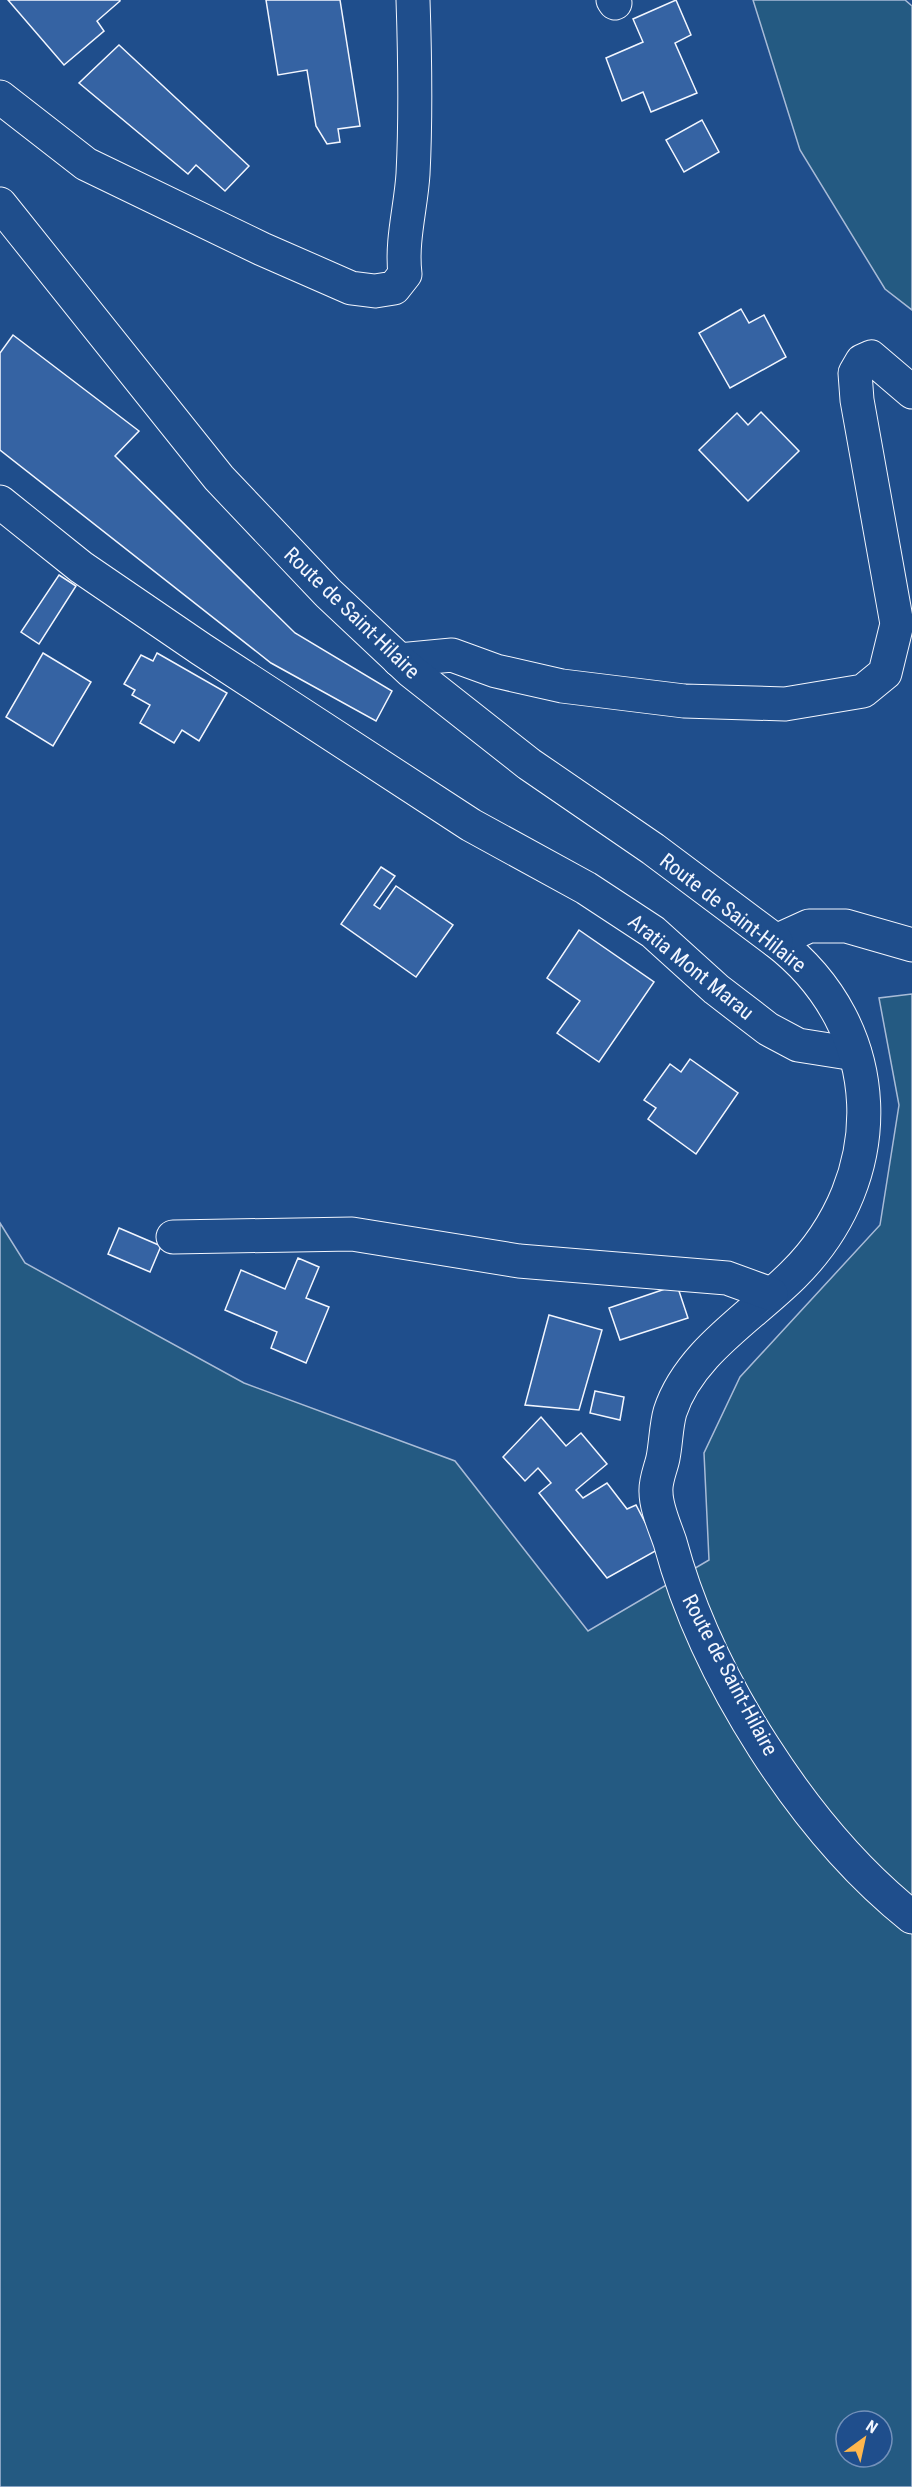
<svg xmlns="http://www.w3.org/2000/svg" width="912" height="2487" font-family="'Roboto Condensed',sans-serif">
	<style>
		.green { fill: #245a82; stroke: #a8bbd7; stroke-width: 1.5; fill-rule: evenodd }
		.building { fill: #3563a3; stroke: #f2f6ff; stroke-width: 1.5 }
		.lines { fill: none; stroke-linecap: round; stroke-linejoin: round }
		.minor-casing { stroke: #f2f6ff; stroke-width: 35 }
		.major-casing { stroke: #f2f6ff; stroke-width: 35 }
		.minor { stroke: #1f4e8c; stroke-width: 33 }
		.major { stroke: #1f4e8c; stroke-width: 33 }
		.labels { text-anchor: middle; stroke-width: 4.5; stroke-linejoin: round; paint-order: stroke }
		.street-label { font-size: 21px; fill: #f2f6ff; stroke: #1f4e8c }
	</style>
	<rect width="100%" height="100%" fill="#1f4e8c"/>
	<!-- green -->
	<g class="green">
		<polygon points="753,0 905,0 912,6 912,310 885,289 800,150"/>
		<path d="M912 994V2487H0V1223L25 1263 244 1383 455 1461 588 1631 709 1560 704 1453 740 1377 880 1225 899 1105 879 998ZM846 2421H882V2457H846Z"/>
	</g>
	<!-- building -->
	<g class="building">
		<polygon points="8,0 120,0 120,1 97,21 104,31 64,65"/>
		<polygon points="266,0 340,0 360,126 338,129 340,142 327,144 316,126 307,70 278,75"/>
		<polygon points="676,0 691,35 675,43 697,93 651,112 643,92 622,101 606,58 643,42 633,19"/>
		<polygon points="119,45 249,166 225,191 196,165 188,174 79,83"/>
		<polygon points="702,120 719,152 684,172 666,140"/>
		<polygon points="741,309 749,323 764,315 786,357 730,388 699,333"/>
		<polygon points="13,335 139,431 115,456 295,633 392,691 376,721 271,663 0,450 0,353"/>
		<polygon points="761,412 799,451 748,501 699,450 737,413 748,425"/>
		<polygon points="59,575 76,586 39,644 21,632"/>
		<polygon points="43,653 91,682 53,746 6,717"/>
		<polygon points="157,653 227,693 199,741 182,730 174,743 140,723 150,705 132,695 135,690 124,684 141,655 153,661"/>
		<polygon points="381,867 395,876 374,905 380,909 396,886 453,925 416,977 341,924"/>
		<polygon points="579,930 654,982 599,1062 557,1033 580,1001 547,978"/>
		<polygon points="690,1059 738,1093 696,1154 648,1119 656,1108 644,1100 670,1064 681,1072"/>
		<polygon points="119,1228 161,1246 150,1272 108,1254"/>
		<polygon points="298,1258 319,1267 306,1298 329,1307 306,1363 271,1348 277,1332 225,1310 241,1270 285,1289"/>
		<polygon points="677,1285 688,1318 620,1340 609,1308"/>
		<polygon points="549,1315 602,1330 579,1410 525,1405"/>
		<polygon points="595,1391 624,1397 620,1420 590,1413"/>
		<polygon points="541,1417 566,1446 581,1433 607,1464 576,1490 583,1498 607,1483 627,1509 636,1505 659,1549 607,1578 539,1493 551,1483 538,1468 525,1481 503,1457"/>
	</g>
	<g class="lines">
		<defs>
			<g id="minor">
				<polyline points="613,0 615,3"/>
				<path d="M0 97 86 164 262 249 351 288 375 291 394 288 405 274C401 241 411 207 413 174 416 116 415 58 413 0"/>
				<polyline points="0,502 81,567 201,649 471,825 586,888 653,932 716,989 768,1029 798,1045 855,1054"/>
				<polyline points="399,660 452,655 496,671 562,686 684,701 785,704 863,691 885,673 897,624 857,400 855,373 862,361 871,357 912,392"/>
				<path d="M912 945 846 926H809L776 941C888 1027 892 1177 793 1275 751 1317 689 1353 670 1412 666 1426 666 1443 663 1458 661 1468 655 1481 656 1492 656 1508 665 1527 670 1542 706 1676 804 1831 912 1917"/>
				<polyline points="173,1237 352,1234 519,1261 727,1278 771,1294"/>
			</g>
			<polyline id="major" points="0,204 219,478 328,593 411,671 529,764 653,849 776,941"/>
		</defs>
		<!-- minor casing -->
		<use href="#minor" class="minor-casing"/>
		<!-- major casing -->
		<use href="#major" class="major-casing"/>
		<!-- minor -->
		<use href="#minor" class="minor"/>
		<!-- major -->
		<use href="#major" class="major"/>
	</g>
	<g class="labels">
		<!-- street labels -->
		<g class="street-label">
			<text transform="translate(352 613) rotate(44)" y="7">Route de Saint-Hilaire</text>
			<text transform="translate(733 913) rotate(38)" y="7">Route de Saint-Hilaire</text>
			<text transform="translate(691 967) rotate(39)" y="7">Aratia Mont Marau</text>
			<text transform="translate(730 1675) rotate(62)" y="7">Route de Saint-Hilaire</text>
		</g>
	</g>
	<!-- north arrow -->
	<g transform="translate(864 2439) rotate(33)"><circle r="28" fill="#1f4e8c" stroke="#7391ba" stroke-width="1.5"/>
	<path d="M0-4.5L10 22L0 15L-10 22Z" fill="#ffb74d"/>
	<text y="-9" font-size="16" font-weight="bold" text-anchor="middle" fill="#f2f6ff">N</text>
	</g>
</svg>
